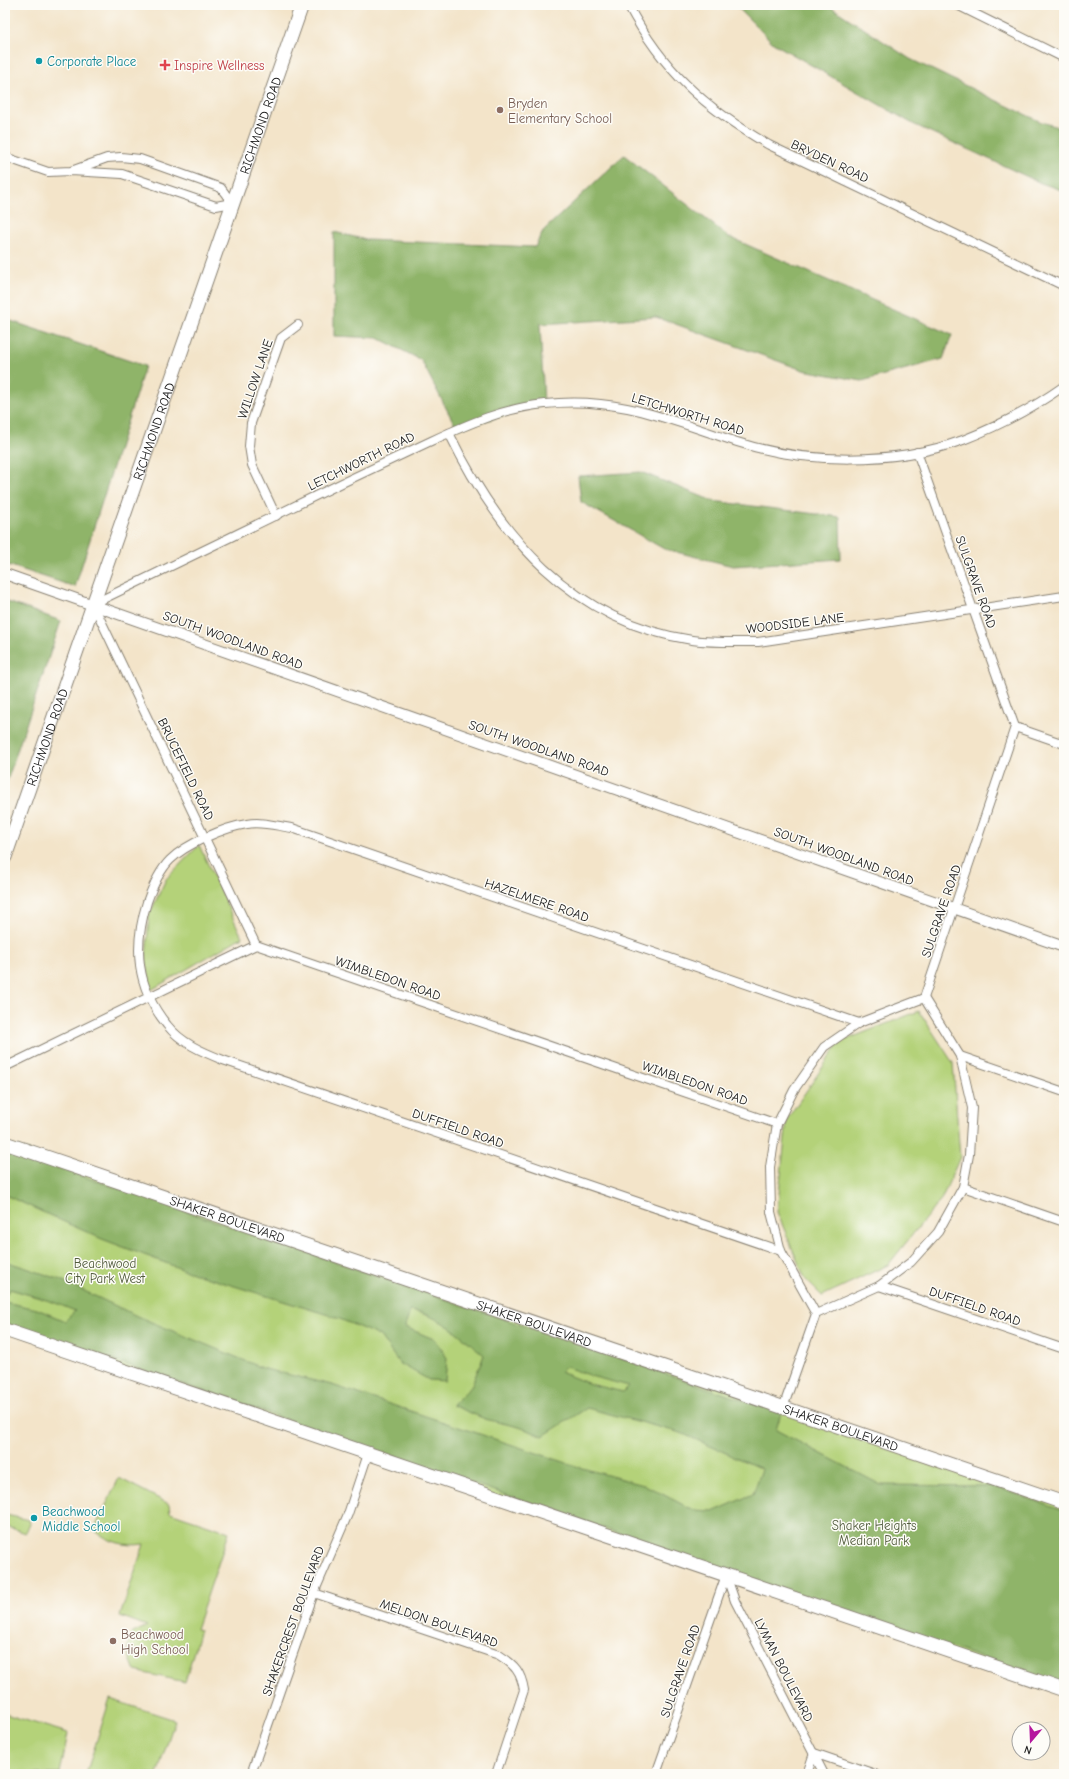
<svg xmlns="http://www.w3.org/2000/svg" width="1069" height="1779" font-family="'Comic Neue',sans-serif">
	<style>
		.green { fill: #b4d279; stroke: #68774a }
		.forest { fill: #8fb469; stroke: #566842; fill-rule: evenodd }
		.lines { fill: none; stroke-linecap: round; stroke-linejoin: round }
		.minor-casing { stroke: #888072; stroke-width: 10 }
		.tertiary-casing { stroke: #888072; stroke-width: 12 }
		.primary-casing { stroke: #888072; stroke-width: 15 }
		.minor { stroke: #fff; stroke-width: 8 }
		.tertiary { stroke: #fff; stroke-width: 10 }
		.primary { stroke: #fff; stroke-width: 13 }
		.culture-dot { fill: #0f9aa8; stroke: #fdfcf7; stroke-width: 1.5 }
		.health-dot { fill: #e0444e; stroke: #fdfcf7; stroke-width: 1.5 }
		.education-dot { fill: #8d6e63; stroke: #fdfcf7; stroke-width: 1.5 }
		.labels { text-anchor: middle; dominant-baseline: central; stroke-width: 3; stroke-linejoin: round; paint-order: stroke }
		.culture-label { font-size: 13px; fill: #0d838f; stroke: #fdfcf7; text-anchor: start }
		.health-label { font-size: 13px; fill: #be3a42; stroke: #fdfcf7; text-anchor: start }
		.education-label { font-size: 13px; fill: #785e54; stroke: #fdfcf7; text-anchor: start }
		.street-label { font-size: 13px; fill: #1c1c1c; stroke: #fdfcf7 }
		.park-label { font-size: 13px; fill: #515c3d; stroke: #fdfcf7 }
	</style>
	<rect width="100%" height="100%" fill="#fdfcf7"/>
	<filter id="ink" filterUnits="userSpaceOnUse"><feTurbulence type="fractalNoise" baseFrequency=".025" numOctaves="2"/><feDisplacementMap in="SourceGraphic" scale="8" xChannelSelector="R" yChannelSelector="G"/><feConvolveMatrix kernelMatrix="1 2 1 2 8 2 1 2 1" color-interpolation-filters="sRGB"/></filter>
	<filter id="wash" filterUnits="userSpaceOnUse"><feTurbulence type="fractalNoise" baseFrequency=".012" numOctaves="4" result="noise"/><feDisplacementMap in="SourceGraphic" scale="16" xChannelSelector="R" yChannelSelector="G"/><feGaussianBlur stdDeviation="0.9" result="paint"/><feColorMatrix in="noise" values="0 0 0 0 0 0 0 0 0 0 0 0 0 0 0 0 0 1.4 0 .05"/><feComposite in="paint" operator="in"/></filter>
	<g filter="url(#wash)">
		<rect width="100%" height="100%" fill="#f3e4c9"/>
		<g class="green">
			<path d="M199 845 242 937 151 990 146 958 149 915 166 879Z"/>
			<path d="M919 1011 953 1063 960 1157 942 1198 888 1265 822 1296 805 1279 777 1212 787 1119 840 1042Z"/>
			<path d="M5 1143 1064 1503V1690L5 1330Z"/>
			<path d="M119 1478 169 1504 170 1512 229 1532 196 1629 200 1630 185 1682 135 1671 127 1651 131 1634 147 1626 120 1616 144 1544C124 1547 109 1542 94 1530Z"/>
			<path d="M6 1515 29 1520 30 1524 26 1533 5 1526Z"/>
			<path d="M110 1699 175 1720 157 1774H86Z"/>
			<path d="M5 1714 68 1733 60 1774H14L5 1772Z"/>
		</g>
		<g class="forest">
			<path d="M735 5H828L910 59 1039 121 1064 129V191L1041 183 913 124 773 43Z"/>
			<path d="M624 155 729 237 952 335 943 359 862 381 803 370 656 317 540 324 544 404 457 429 421 360 378 338 334 336V232L367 240 535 247 543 231Z"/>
			<path d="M5 319 145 366 75 587 5 564Z"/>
			<path d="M641 472 713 501 840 517 841 559 733 566 664 549 581 502 578 476Z"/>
			<path d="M5 601 61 621 5 787Z"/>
			<path d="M5 1150 781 1413 776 1430 881 1485 993 1486 1064 1511V1686L5 1323V1302L37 1309 65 1321 75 1311 53 1302 10 1289 5 1296V1261L59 1279 139 1317 265 1369 332 1385 582 1468 647 1486 693 1510 715 1511 753 1494 762 1469 681 1433 587 1408 543 1436 519 1427 485 1419 452 1405 471 1387 484 1355C461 1336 441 1315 410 1311L405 1327 436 1340 447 1358 445 1381 429 1380 399 1363 380 1336 335 1317 192 1273 102 1239 5 1195ZM566 1367 594 1377 629 1386 623 1392 590 1384 560 1372Z"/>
		</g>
	</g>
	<g filter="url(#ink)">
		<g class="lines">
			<g class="minor-casing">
				<g id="minor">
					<path d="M628 5C663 71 705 108 769 145L1064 286"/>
					<path d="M957 5 1064 58"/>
					<path d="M5 157 48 172 71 171 122 174 216 206 232 203 221 188 140 159 121 157 107 158 71 171"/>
					<path d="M449 433C499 536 572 622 692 640 714 643 736 642 758 642L1064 596"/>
					<path d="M917 452 1015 727 924 998"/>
					<path d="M276 516 252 465 249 446 251 423 281 338 298 325"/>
					<path d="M1015 727 1064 744"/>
					<path d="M256 945 93 604C176 564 259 524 342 483 372 469 401 455 431 441 468 424 504 408 545 404 619 396 669 420 737 442 805 464 895 465 963 440 999 426 1033 408 1064 386"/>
					<path d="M960 1056 1064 1092"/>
					<path d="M5 1067 256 945 777 1124"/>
					<path d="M963 1187 1064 1222"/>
					<path d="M781 1251 223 1060C203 1052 181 1043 167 1025 136 987 133 947 147 902 152 888 159 871 170 860 186 844 225 827 247 824 261 821 277 826 292 828L859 1023"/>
					<path d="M879 1286 1064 1349"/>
					<path d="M816 1314 879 1286 911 1262 938 1232 963 1187 969 1155 972 1108 960 1056 924 998"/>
					<path d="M783 1408 816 1314 781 1251 771 1212 770 1167 777 1124 794 1090 824 1047 859 1023 924 998"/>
					<path d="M726 1575 735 1601 824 1774"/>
					<path d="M314 1593 499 1655C515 1665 521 1672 524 1690L496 1774"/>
					<path d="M251 1774 314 1593 348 1514 368 1454"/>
					<path d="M656 1774 726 1575"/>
					<path d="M807 1774 814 1753 875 1774"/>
				</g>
			</g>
			<g class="tertiary-casing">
				<path id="tertiary" d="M5 574 1064 947"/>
			</g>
			<g class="primary-casing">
				<g id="primary">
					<path id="s1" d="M5 857 302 5"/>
					<path id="s2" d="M5 1143 1064 1503"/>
					<path d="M5 1330 1064 1690"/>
				</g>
			</g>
			<use href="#minor" class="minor"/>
			<use href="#tertiary" class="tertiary"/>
			<use href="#primary" class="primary"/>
		</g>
	</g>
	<g class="culture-dot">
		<circle cx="39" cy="61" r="4"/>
		<circle cx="34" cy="1518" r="4"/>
	</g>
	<path class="health-dot" d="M163 59h4v4h4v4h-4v4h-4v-4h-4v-4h4z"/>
	<g class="education-dot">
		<circle cx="500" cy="110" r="4"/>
		<circle cx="113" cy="1641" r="4"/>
	</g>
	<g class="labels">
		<g class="culture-label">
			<text x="47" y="61">Corporate Place</text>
			<text x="42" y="1511">Beachwood<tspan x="42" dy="15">Middle School</tspan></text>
		</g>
		<g class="health-label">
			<text x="174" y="65">Inspire Wellness</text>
		</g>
		<g class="education-label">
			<text x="508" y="103">Bryden<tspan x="508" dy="15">Elementary School</tspan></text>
			<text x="121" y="1634">Beachwood<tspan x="121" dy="15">High School</tspan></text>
		</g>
		<g class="street-label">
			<text stroke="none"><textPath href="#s1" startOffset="775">RICHMOND ROAD</textPath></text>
			<text transform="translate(830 161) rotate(25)">BRYDEN ROAD</text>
			<text transform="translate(255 379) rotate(-71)">WILLOW LANE</text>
			<text transform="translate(688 414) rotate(17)">LETCHWORTH ROAD</text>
			<text stroke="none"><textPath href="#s1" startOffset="451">RICHMOND ROAD</textPath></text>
			<text transform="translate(361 461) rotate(-26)">LETCHWORTH ROAD</text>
			<text transform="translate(976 582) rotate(70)">SULGRAVE ROAD</text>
			<text transform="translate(795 623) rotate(-7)">WOODSIDE LANE</text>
			<text transform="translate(233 640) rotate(20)">SOUTH WOODLAND ROAD</text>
			<text stroke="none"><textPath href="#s1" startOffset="127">RICHMOND ROAD</textPath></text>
			<text transform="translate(539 748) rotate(19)">SOUTH WOODLAND ROAD</text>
			<text transform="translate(186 769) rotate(64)">BRUCEFIELD ROAD</text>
			<text transform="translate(844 856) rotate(20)">SOUTH WOODLAND ROAD</text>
			<text transform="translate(537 900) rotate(19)">HAZELMERE ROAD</text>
			<text transform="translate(941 911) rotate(-71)">SULGRAVE ROAD</text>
			<text transform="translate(388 978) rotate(19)">WIMBLEDON ROAD</text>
			<text transform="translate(695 1083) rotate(19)">WIMBLEDON ROAD</text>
			<text transform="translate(458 1128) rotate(19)">DUFFIELD ROAD</text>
			<text stroke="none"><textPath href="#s2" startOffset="235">SHAKER BOULEVARD</textPath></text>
			<text transform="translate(975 1306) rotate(19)">DUFFIELD ROAD</text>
			<text stroke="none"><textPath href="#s2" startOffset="559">SHAKER BOULEVARD</textPath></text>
			<text stroke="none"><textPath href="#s2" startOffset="883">SHAKER BOULEVARD</textPath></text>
			<text transform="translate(293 1621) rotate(-70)">SHAKERCREST BOULEVARD</text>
			<text transform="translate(439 1623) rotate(19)">MELDON BOULEVARD</text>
			<text transform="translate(784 1670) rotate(63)">LYMAN BOULEVARD</text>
			<text transform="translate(680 1671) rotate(-71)">SULGRAVE ROAD</text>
		</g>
		<g class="park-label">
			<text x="105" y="1263">Beachwood<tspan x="105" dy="15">City Park West</tspan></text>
			<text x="874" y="1525">Shaker Heights<tspan x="874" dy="15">Median Park</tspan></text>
		</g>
	</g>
	<rect width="1069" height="1779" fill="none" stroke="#fdfcf7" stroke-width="20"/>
	<g transform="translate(1031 1741) rotate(199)"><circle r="19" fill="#fdfcf7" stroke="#a3a29f"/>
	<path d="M0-3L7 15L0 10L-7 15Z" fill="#b5179e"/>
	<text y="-6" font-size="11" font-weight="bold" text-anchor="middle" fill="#1c1c1c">N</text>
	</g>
</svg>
